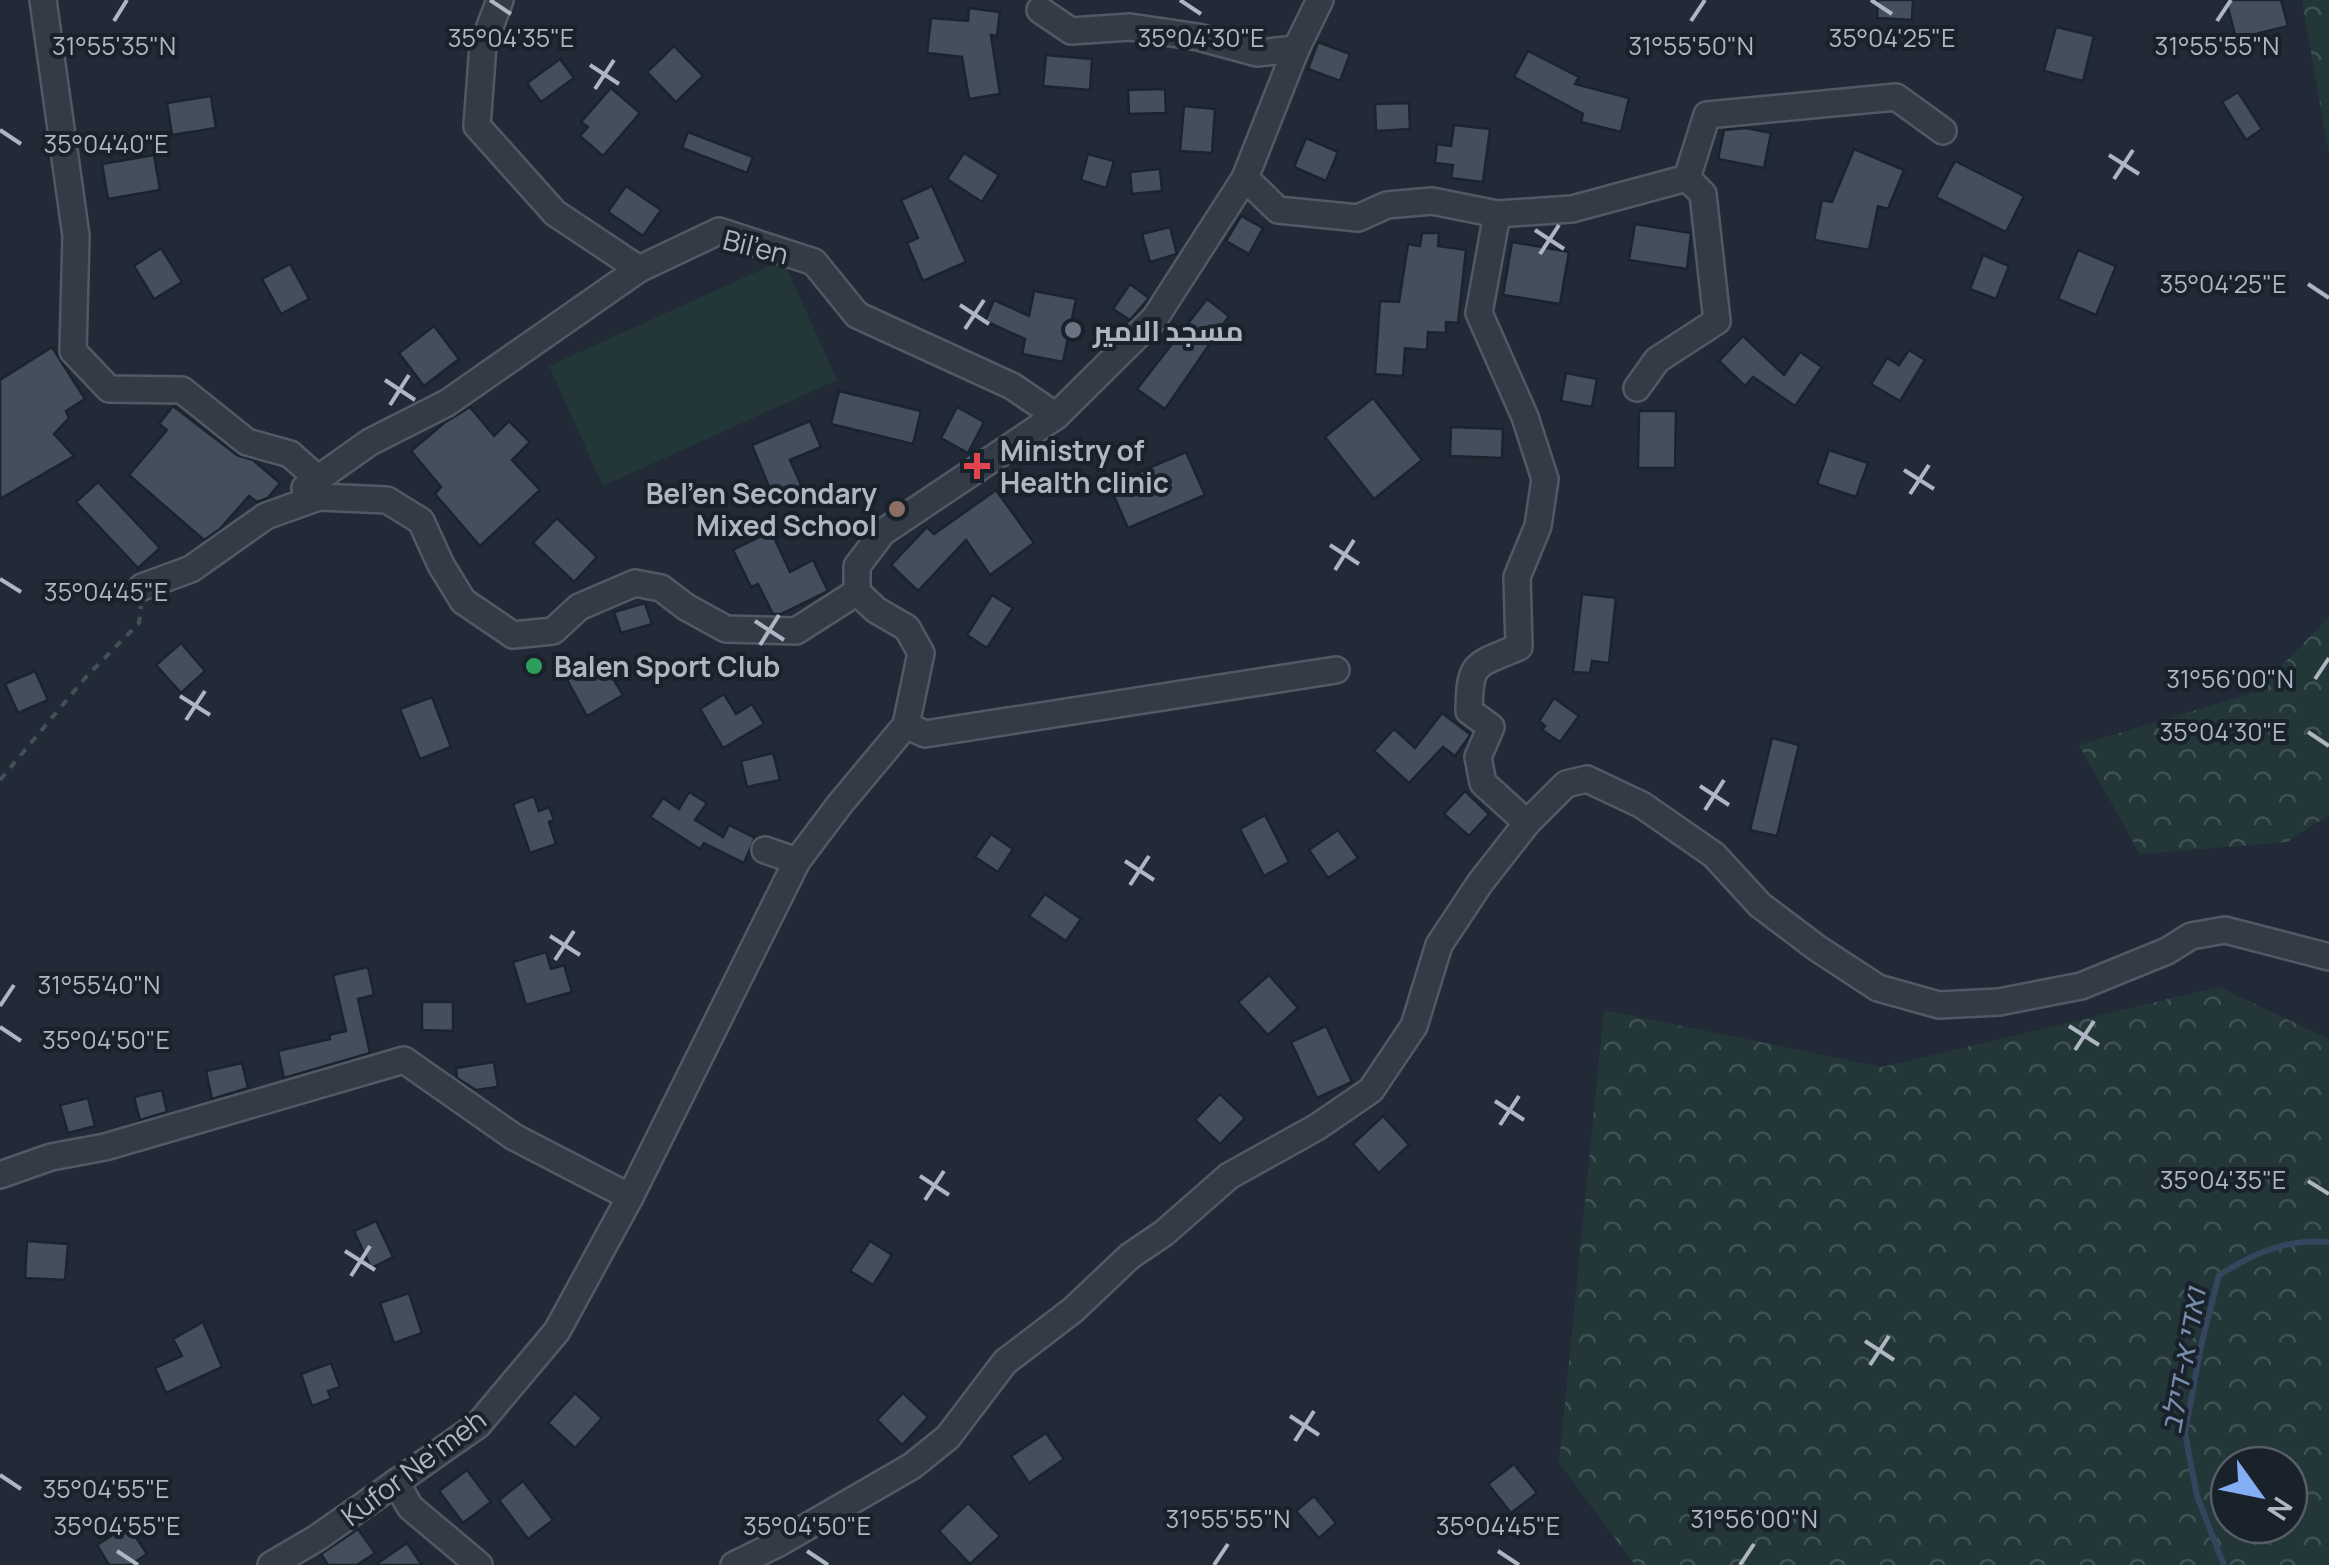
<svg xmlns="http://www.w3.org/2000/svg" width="2329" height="1565" font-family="Manrope,Cairo,Heebo,sans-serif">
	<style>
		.forest { fill: url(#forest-crowns); fill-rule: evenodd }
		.green { fill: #233738 }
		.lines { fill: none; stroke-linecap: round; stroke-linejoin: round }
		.stream { stroke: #35455d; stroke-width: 6 }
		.building { fill: #444f5e; stroke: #1b232d; stroke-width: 2.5 }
		.minor-casing { stroke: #515964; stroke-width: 30 }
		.path { stroke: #405255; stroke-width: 4; stroke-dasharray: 8 8; stroke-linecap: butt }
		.minor { stroke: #343b47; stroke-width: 25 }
		.ticks { fill: none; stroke: #aeb6c3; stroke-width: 4 }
		.worship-dot { fill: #6b7280; stroke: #19212b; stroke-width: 4 }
		.health-dot { fill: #e0444e; stroke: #19212b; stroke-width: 4 }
		.education-dot { fill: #8d6e63; stroke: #19212b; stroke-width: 4 }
		.leisure-dot { fill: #2e9e5b; stroke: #19212b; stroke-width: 4 }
		.labels { text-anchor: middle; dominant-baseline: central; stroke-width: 8; stroke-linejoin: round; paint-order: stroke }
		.street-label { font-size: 28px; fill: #aeb6c3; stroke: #19212b }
		.poi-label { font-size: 28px; font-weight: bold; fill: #aeb6c3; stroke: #19212b; text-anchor: start }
		.water-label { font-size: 30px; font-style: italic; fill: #778dab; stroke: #19212b }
		.ticks-label { font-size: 25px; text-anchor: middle; fill: #aeb6c3; stroke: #19212b; stroke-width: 8; stroke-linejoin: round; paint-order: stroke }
	</style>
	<defs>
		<pattern id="forest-crowns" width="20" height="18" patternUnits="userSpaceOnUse" patternTransform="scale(2.5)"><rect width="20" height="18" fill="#233738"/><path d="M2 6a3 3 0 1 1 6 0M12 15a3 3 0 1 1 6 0" fill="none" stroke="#405253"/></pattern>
	</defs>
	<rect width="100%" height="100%" fill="#212a36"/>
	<g class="forest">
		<path d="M2302 0H2329V156Z"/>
		<path d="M2329 617V815L2287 842 2140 854 2079 745 2256 692Z"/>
		<path d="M2219 987 2329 1039V1565H1635L1559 1463 1604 1010 1882 1067ZM2229 1465H2289V1525H2229Z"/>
	</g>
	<path class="green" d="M783 260 837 380 603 486 549 366Z"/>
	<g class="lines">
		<path class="stream" d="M2224 1565 2197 1496 2185 1433 2201 1346 2219 1275C2255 1253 2287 1238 2329 1242"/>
	</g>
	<g class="building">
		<path d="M1878 0H1913L1912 20 1877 18Z"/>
		<path d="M2226 0H2281L2288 26 2236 39Z"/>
		<path d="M969 8 1000 12 997 36 991 35 1000 94 969 99 962 57 927 53 931 18 968 21Z"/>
		<path d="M2056 27 2094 36 2083 81 2044 71Z"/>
		<path d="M1318 42 1350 54 1340 81 1308 69Z"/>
		<path d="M674 46 703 76 676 102 647 72Z"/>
		<path d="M1528 51 1579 77 1575 84 1629 98 1621 132 1581 122 1583 114 1514 77Z"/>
		<path d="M1046 55 1092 59 1090 90 1043 86Z"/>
		<path d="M560 59 574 78 541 102 527 83Z"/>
		<path d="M611 88 640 113 603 156 580 136 588 127 581 122Z"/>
		<path d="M1165 89 1166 113 1129 114 1128 90Z"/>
		<path d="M2238 92 2262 129 2246 140 2222 102Z"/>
		<path d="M211 96 216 128 172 135 167 103Z"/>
		<path d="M1409 103 1410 129 1376 131 1375 104Z"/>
		<path d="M1184 106 1215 109 1212 153 1180 151Z"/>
		<path d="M1454 125 1490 129 1483 182 1451 178 1453 165 1435 163 1437 144 1451 146Z"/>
		<path d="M1746 128 1771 133 1764 168 1718 159 1724 130Z"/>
		<path d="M688 132 753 157 747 173 682 148Z"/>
		<path d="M1306 138 1338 152 1326 181 1294 167Z"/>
		<path d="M1854 149 1904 170 1888 209 1878 206 1869 250 1814 240 1822 200 1832 202Z"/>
		<path d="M964 153 999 175 982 202 947 179Z"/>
		<path d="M1088 154 1114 161 1106 188 1081 180Z"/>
		<path d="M154 155 160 190 108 199 102 164Z"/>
		<path d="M1955 161 2024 196 2006 232 1936 197Z"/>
		<path d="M1160 169 1162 191 1132 194 1130 172Z"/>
		<path d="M626 186 661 210 643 236 608 212Z"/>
		<path d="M932 186 966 262 923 281 907 243 918 238 901 200Z"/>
		<path d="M1241 216 1263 228 1249 254 1226 241Z"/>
		<path d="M1635 224 1691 233 1687 269 1629 260Z"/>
		<path d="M1170 227 1177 254 1150 262 1142 234Z"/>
		<path d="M1422 233H1439L1438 246 1466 250 1458 323 1446 322V333L1428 332 1427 350 1405 348 1403 376 1375 374 1380 301 1399 302 1408 244 1420 246Z"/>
		<path d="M1512 242 1569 252 1560 304 1503 295Z"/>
		<path d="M161 248 182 282 154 299 134 266Z"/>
		<path d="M2078 250 2116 266 2096 315 2058 299Z"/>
		<path d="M1983 255 2009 266 1996 299 1970 289Z"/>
		<path d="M290 264 309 299 281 314 262 279Z"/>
		<path d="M1130 284 1149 298 1130 320 1113 309Z"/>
		<path d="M1034 291 1076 299 1063 362 1022 354 1025 339 985 321 994 300 1029 316Z"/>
		<path d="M1207 299 1229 316 1165 409 1137 389Z"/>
		<path d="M434 326 459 359 424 386 399 353Z"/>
		<path d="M1743 336 1784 375 1800 352 1822 367 1795 406 1753 377 1745 386 1719 361Z"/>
		<path d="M52 347 85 399 66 411 69 418 54 434 74 456 0 499V380Z"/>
		<path d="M1909 350 1925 360 1900 401 1871 384 1887 358 1899 365Z"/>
		<path d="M1566 373 1597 379 1592 407 1561 401Z"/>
		<path d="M839 391 921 411 913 444 831 424Z"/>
		<path d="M1373 398 1422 460 1374 499 1325 437Z"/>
		<path d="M173 406 237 455 253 460 280 483 268 498 257 502 249 496 220 529 204 540 129 475 167 430 159 424Z"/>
		<path d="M470 407 494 436 509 421 530 442 512 460 540 490 480 546 435 494 441 487 411 451 444 423Z"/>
		<path d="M957 407 984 422 968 453 941 438Z"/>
		<path d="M1639 411H1676L1675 468H1638Z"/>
		<path d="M810 421 821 447 790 460 802 487 774 499 752 445Z"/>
		<path d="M1451 427 1503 429 1502 458 1450 456Z"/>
		<path d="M1829 450 1868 463 1856 497 1817 484Z"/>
		<path d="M1186 452 1205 495 1128 528 1109 485Z"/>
		<path d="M98 482 160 548 138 568 76 502Z"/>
		<path d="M996 490 1034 543 990 575 966 540 918 591 891 565 927 527 934 534Z"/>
		<path d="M557 518 597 557 574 582 533 543Z"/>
		<path d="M771 531 790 572 813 560 828 591 781 614H773L758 584 751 587 733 550Z"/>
		<path d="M1582 594 1616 598 1609 663 1592 661 1590 673 1573 672Z"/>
		<path d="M992 595 1013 608 987 648 967 635Z"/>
		<path d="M645 603 652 624 621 633 614 612Z"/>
		<path d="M181 643 205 671 181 693 156 665Z"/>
		<path d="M602 660 623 695 587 716 567 680Z"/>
		<path d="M35 671 48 700 18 713 5 684Z"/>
		<path d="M724 694 736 714 752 704 764 724 723 748 700 709Z"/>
		<path d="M432 697 451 747 420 759 400 709Z"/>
		<path d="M1554 698 1579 716 1560 742 1542 730 1545 726 1539 721Z"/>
		<path d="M1442 713 1470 734 1469 737 1455 756 1443 747 1409 783 1374 751 1394 729 1415 748Z"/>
		<path d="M1772 738 1799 745 1777 836 1750 830Z"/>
		<path d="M773 753 780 780 747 787 741 761Z"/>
		<path d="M1465 791 1489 814 1469 836 1444 814Z"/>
		<path d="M689 792 707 803 695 820 723 837 729 825 755 838 744 863 704 843 700 849 650 817 663 798 679 809Z"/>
		<path d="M534 796 539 811 549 807 554 820 549 822 556 844 530 853 513 804Z"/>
		<path d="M1265 815 1289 862 1264 876 1240 829Z"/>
		<path d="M1338 830 1358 858 1328 878 1309 850Z"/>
		<path d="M991 834 1013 849 998 872 975 857Z"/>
		<path d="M1045 894 1081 919 1066 941 1029 916Z"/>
		<path d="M546 952 551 969 564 965 572 992 526 1005 513 962Z"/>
		<path d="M368 967 374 995 358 999 370 1053 284 1078 278 1051 330 1039 329 1035 346 1031 333 975Z"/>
		<path d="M1269 975 1298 1008 1268 1035 1238 1002Z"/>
		<path d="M422 1002H453V1031L422 1030Z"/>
		<path d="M1326 1026 1352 1082 1317 1098 1291 1042Z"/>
		<path d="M494 1062 498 1087 476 1090 457 1078 456 1068Z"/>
		<path d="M242 1063 248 1088 212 1099 206 1071Z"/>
		<path d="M162 1090 167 1112 140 1120 134 1097Z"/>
		<path d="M1220 1094 1245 1118 1220 1144 1195 1120Z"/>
		<path d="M88 1098 95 1126 68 1133 60 1105Z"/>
		<path d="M1383 1116 1409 1145 1379 1173 1353 1144Z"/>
		<path d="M376 1221 393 1257 371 1268 354 1231Z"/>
		<path d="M27 1241 68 1244 65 1280 25 1278Z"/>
		<path d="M870 1241 892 1255 873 1285 850 1271Z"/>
		<path d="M409 1293 422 1333 394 1343 380 1303Z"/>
		<path d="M203 1322 222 1367 166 1393 155 1368 182 1356 173 1339Z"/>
		<path d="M331 1363 340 1387 328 1391 331 1399 312 1406 301 1374Z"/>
		<path d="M575 1393 602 1418 575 1448 548 1423Z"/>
		<path d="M903 1393 928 1417 902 1445 877 1420Z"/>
		<path d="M1046 1433 1064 1459 1029 1483 1011 1456Z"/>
		<path d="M1514 1464 1537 1493 1511 1513 1488 1484Z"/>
		<path d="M467 1470 491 1502 463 1523 439 1491Z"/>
		<path d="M523 1481 553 1520 528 1539 499 1500Z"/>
		<path d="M1314 1496 1336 1523 1319 1538 1296 1511Z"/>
		<path d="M968 1503 1000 1536 970 1564 939 1531Z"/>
		<path d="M128 1525 147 1554 130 1565H109L97 1545Z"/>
		<path d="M358 1529 375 1553 357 1565H328L321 1554Z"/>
		<path d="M407 1543 422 1565H375Z"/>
	</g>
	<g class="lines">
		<g class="minor-casing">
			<g id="minor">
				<path d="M43 0 76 236 73 351 109 389 182 390 247 442 290 454 318 479"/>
				<path d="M500 0 483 45 477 126 555 213 639 269 719 231 814 262 857 315 1012 386 1056 416"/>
				<path d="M1040 10 1071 31 1130 27 1198 37 1257 53 1296 49"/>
				<path d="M1245 178 1278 210 1358 218 1387 205 1432 201 1497 214 1572 209 1687 178 1707 115 1896 97 1943 131"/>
				<path d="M1497 214 1479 313 1525 417 1545 479 1538 526 1517 577 1519 647C1474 666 1470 661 1469 711L1491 727 1478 757 1483 783 1527 823"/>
				<path d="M1637 388 1657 360 1717 321 1703 194 1687 178"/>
				<path d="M305 488 370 442 447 403 639 269"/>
				<path d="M142 587 191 569 266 516 319 497 387 500 421 521 441 565 463 601 513 635 553 631 579 607 635 583 661 588 686 607 726 629 796 631 857 592"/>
				<path d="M906 725 925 734 1336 670"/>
				<path d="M765 850 797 861"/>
				<path d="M0 1175 51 1157 105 1147 404 1060 514 1137 630 1197"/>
				<path d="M396 1482 410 1507 479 1565"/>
				<path d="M271 1565 317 1538 478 1425 557 1331 630 1197 797 861 840 804 906 725 921 653 907 628 876 610 857 592V566L883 532 1056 416 1155 318 1245 178 1296 49 1320 0"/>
				<path d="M734 1565 779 1543 912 1466 948 1437 1005 1362 1073 1310 1130 1256 1164 1233 1229 1176 1317 1127 1371 1090 1414 1026 1439 945 1480 883 1527 823 1566 784 1587 779 1642 805 1714 855 1760 905 1817 948 1878 988 1939 1005 1999 1002 2081 986 2167 951 2191 936 2225 930 2329 957"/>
			</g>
		</g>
		<path class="path" d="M0 780 86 677 139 623 141 606"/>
		<use href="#minor" class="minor"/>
	</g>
	<path class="ticks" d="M490 0 511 14M1180 0 1201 14M1871 0 1892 14M114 21 127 0M1691 21 1705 0M2217 21 2231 0M590 65 619 84M595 89 614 60M0 130 21 144M2109 155 2139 174M2114 179 2133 150M1535 230 1564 249M1540 254 1559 225M2308 284 2329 298M960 305 989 324M965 329 984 300M385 380 415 400M390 405 409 375M1904 470 1934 489M1910 494 1929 465M1330 545 1359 564M1335 570 1354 540M0 579 21 592M755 621 784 640M760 645 779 615M2315 679 2329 658M180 696 210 715M186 720 205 691M2308 732 2329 746M1700 786 1729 805M1705 810 1724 780M1125 861 1154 880M1130 885 1149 856M550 936 580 955M555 960 574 931M0 1006 14 985M2069 1026 2099 1045M0 1027 21 1041M2075 1050 2094 1021M1495 1101 1524 1120M1500 1125 1519 1096M920 1176 949 1195M2308 1181 2329 1194M925 1200 944 1171M345 1251 375 1270M351 1276 370 1246M1865 1341 1894 1360M1870 1365 1889 1336M1290 1416 1319 1435M1295 1441 1314 1411M0 1475 21 1489M117 1551 138 1565M807 1551 828 1565M1498 1551 1519 1565M1214 1565 1228 1544M1740 1565 1754 1544"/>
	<circle class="worship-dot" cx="1073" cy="330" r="10"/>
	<path class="health-dot" d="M972 451h10v10h10v10h-10v10h-10v-10h-10v-10h10z"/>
	<circle class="education-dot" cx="897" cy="509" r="10"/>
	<circle class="leisure-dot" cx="534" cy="666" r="10"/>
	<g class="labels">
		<g class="street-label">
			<text transform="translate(756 246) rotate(14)">Bil'en</text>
			<text transform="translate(413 1467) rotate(-37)">Kufor Ne'meh</text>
		</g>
		<g class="poi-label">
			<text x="1093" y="330">مسجد الامير</text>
			<text x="1000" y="450">Ministry of<tspan x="1000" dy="32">Health clinic</tspan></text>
			<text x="877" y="493" text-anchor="end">Bel'en Secondary<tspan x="877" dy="32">Mixed School</tspan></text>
			<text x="554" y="666">Balen Sport Club</text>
		</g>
		<g class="water-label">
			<text transform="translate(2182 1360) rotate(-80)">ואדי א-דילב</text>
		</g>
	</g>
	<g class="ticks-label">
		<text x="511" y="47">35°04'35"E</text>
		<text x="1201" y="47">35°04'30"E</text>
		<text x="1892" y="47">35°04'25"E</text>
		<text x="114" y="55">31°55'35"N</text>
		<text x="1691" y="55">31°55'50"N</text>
		<text x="2217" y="55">31°55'55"N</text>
		<text x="106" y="153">35°04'40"E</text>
		<text x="2223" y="293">35°04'25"E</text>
		<text x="106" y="601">35°04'45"E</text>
		<text x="2230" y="688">31°56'00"N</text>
		<text x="2223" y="741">35°04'30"E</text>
		<text x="99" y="994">31°55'40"N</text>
		<text x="106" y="1049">35°04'50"E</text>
		<text x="2223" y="1189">35°04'35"E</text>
		<text x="106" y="1498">35°04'55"E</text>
		<text x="1228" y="1528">31°55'55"N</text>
		<text x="1754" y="1528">31°56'00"N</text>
		<text x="117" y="1535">35°04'55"E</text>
		<text x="807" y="1535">35°04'50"E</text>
		<text x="1498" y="1535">35°04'45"E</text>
	</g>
	<g transform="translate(2259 1495) rotate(123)"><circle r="48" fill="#19212b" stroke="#555d68" stroke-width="2.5"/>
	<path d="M0-8L18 38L0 25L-18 38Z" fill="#83aef3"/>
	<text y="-15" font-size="28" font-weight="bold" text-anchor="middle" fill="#aeb6c3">N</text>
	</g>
</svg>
